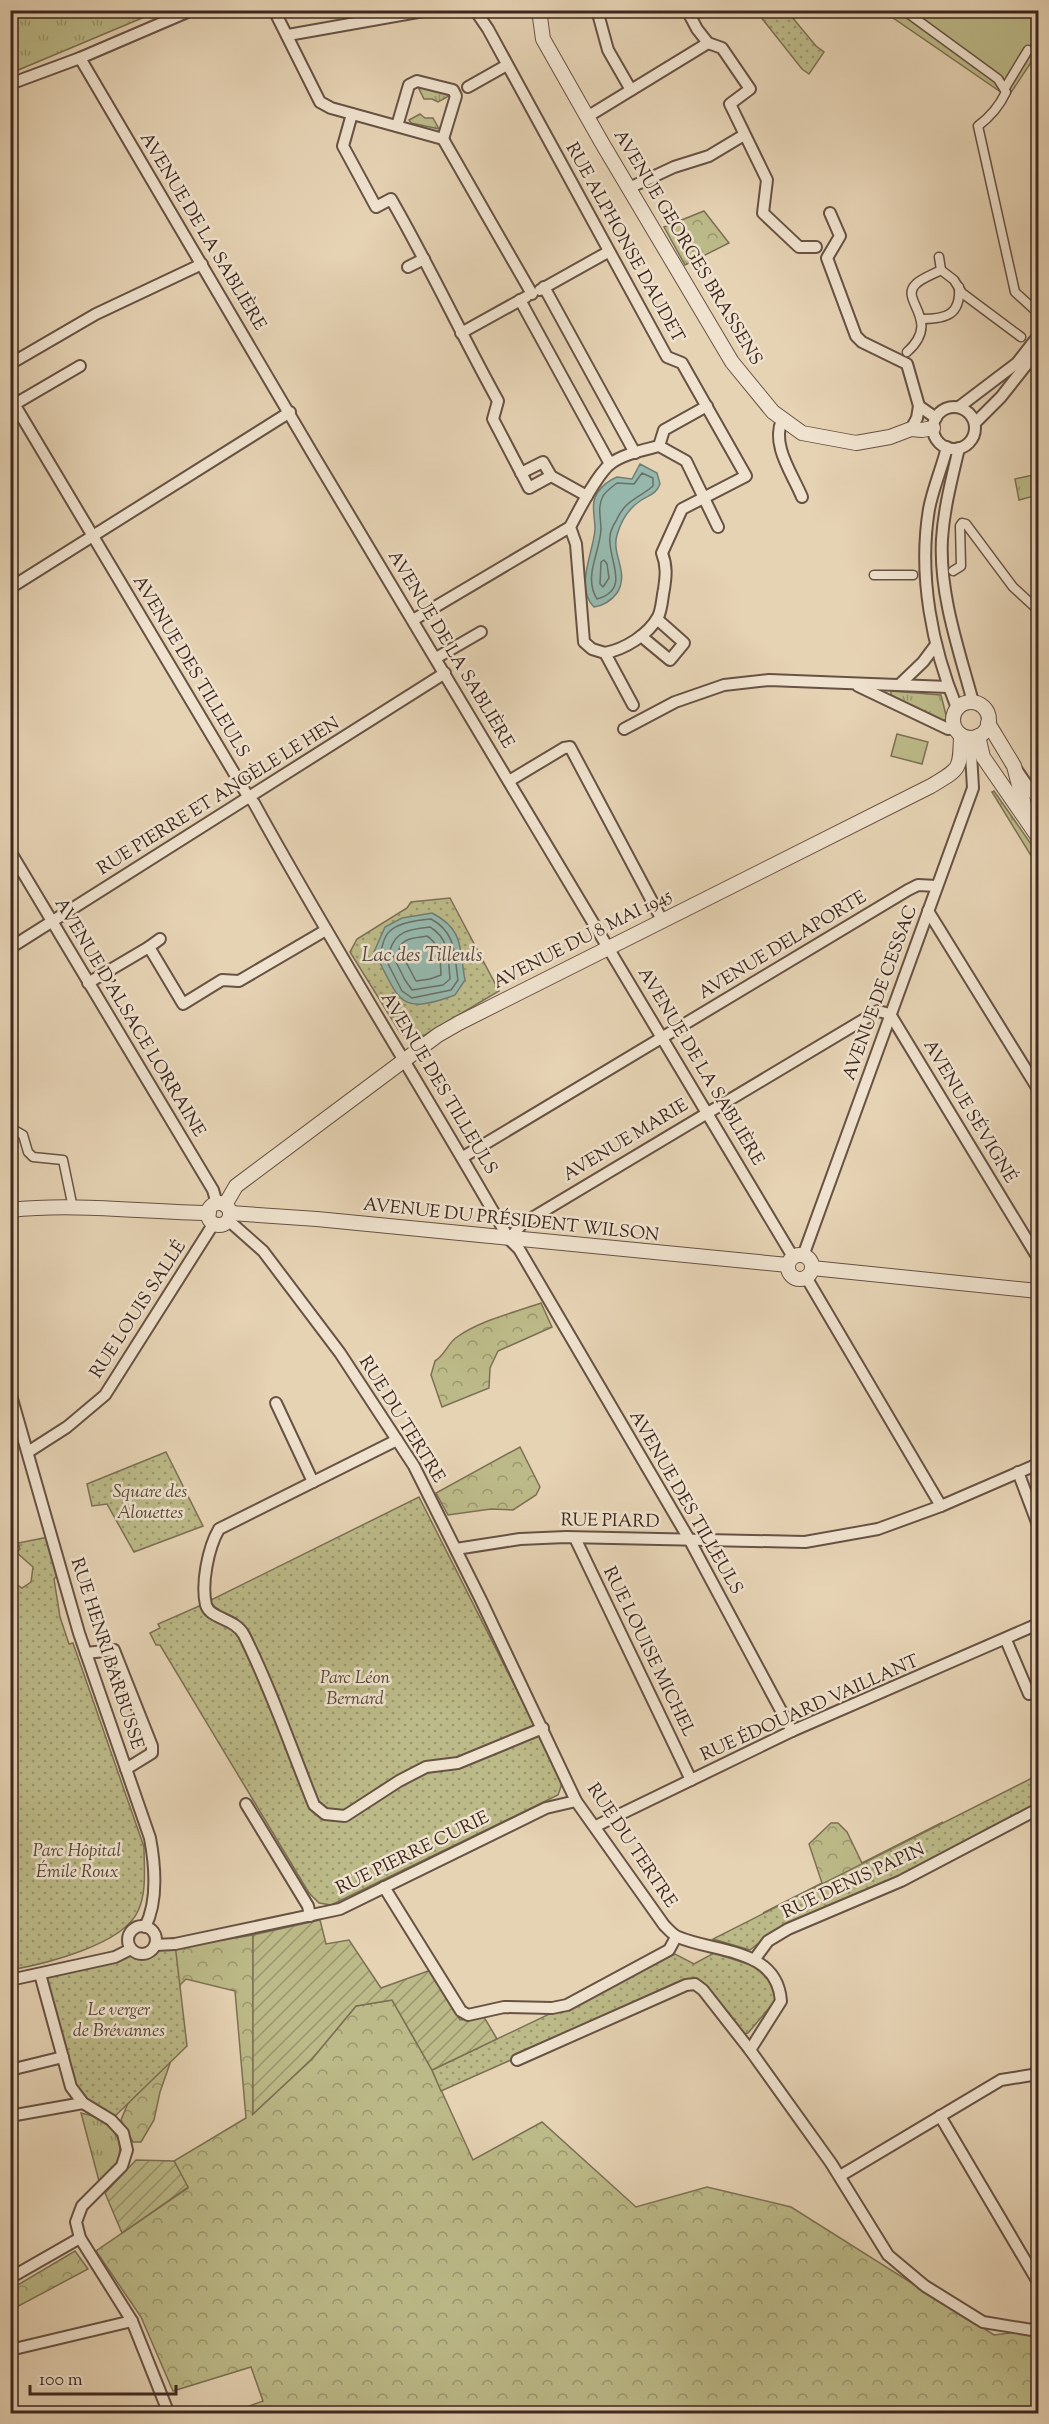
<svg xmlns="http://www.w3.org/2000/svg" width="1049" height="2424" font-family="'Sorts Mill Goudy',serif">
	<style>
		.grass { fill: url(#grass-tufts); stroke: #7c7054; stroke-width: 1.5 }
		.forest { fill: url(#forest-crowns); stroke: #7c7054; stroke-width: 1.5 }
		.park { fill: url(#park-dots); stroke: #7c7054; stroke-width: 1.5 }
		.garden { fill: url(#garden-furrows); stroke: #7c7054; stroke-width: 1.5 }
		.pitch { fill: #bcba88; stroke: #7c7054; stroke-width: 1.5 }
		.water { fill: #96b8ac; stroke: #727e74; stroke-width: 1.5 }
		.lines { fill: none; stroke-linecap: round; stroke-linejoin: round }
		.shore { stroke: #6a7066; stroke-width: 1.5 }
		.pedestrian-tunnel { stroke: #c4b196; stroke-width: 8; stroke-dasharray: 8 4; stroke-linecap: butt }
		.pedestrian-casing { stroke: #675244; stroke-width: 11 }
		.minor-casing { stroke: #675244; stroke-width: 14 }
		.tertiary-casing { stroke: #675244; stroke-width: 16 }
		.pedestrian { stroke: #efe2ce; stroke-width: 8 }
		.minor { stroke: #efe2ce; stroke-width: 10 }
		.tertiary { stroke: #efe2ce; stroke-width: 14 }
		.labels { text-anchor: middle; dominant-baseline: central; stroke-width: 5; stroke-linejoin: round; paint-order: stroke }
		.street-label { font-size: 18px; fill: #3d271f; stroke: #efe2ce }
		.park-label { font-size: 18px; font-style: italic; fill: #564434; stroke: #efe2ce }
		.water-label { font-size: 20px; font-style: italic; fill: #534b42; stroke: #efe2ce }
	</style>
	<defs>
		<pattern id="grass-tufts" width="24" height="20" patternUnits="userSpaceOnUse" patternTransform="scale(1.5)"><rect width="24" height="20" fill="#bcba88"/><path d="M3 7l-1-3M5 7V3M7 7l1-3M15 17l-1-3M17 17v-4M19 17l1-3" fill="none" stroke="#9a976f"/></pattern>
		<pattern id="forest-crowns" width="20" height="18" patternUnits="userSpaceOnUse" patternTransform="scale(1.5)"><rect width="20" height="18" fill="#bcba88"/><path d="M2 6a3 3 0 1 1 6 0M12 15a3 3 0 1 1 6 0" fill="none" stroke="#9a976f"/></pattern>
		<pattern id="park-dots" width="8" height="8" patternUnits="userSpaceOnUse" patternTransform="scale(1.5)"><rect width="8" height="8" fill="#bcba88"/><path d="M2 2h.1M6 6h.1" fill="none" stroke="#9a976f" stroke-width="1.8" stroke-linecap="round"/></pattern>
		<pattern id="garden-furrows" width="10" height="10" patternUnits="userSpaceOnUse" patternTransform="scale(1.5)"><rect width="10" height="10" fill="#bcba88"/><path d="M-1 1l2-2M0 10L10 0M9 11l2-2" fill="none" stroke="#9a976f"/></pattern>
	</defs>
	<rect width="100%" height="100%" fill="#e6d3b4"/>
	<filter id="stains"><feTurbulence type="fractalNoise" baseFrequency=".00333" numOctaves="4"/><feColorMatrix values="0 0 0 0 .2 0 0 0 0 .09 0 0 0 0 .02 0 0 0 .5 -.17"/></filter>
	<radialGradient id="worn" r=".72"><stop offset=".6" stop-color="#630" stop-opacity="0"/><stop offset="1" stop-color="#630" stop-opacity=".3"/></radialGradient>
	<g class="grass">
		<path d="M11 10H159V11L11 73Z"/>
		<path d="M424 86 447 93 449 96 438 102 432 99H424L419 89Z"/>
		<path d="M420 114 425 118H433L439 129 411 123 409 120Z"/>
		<path d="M1038 474V495L1019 500 1015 479Z"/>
		<path d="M891 691 941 695 947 719 941 721 891 695Z"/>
		<path d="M994 791 1038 854V867L992 792Z"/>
		<path d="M81 2113C105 2117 129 2137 116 2164 113 2170 104 2176 99 2181Z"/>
	</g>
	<g class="forest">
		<path d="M704 211 729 243 685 265 664 227Z"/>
		<path d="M541 1303 552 1327 498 1351 490 1368 489 1388 442 1407 431 1375 435 1361C445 1355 448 1343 457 1337 481 1320 513 1313 541 1303Z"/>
		<path d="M520 1447 540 1487 536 1495 513 1510 491 1509 448 1515 436 1493Z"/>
		<path d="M943 1822 899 1875 763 1913 822 1883 809 1844 831 1823H838L847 1832 862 1863Z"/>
		<path d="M253 1935V2114L312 2059 356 2006 392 2000 432 2070 473 2160 542 2122 636 2207 707 2187 791 2207 994 2335 1035 2330 1038 2332V2413H230L263 2401 251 2367 173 2391 141 2317 96 2251 188 2188 174 2161 246 2118 235 1991 186 1979 180 1985 181 2032 160 2092 154 2120 141 2142H133L121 2120 128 2103 139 2092 175 1948Z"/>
		<path d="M75 2251 88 2269 11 2310V2289Z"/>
	</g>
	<g class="park">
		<path d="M756 11H787L816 46 824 52 809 74 802 69Z"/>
		<path d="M450 898 499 991 418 1039 401 1034 350 952 357 939 407 908 411 902Z"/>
		<path d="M166 1452 203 1526 134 1552 107 1504 92 1506 87 1484Z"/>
		<path d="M419 1497 563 1781 558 1795 331 1905 319 1903 309 1893 160 1645H156L150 1633 160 1628 158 1624 197 1607Z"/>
		<path d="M49 1537 57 1576 54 1579 60 1617 69 1644 73 1643 144 1847C144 1868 147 1892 138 1911 123 1945 44 1964 11 1970L10 1571 16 1584 22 1588 31 1582 33 1567 16 1552 20 1549 18 1543Z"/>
		<path d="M1038 1775V1805C992 1829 946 1854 898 1876 853 1897 787 1918 750 1950L713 1939Z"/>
		<path d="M175 1944 187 2046 111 2120 71 2087 40 1974 131 1949Z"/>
		<path d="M714 1953 763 1969 773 1981 776 2000 748 2033 741 2034 703 1983 696 1978 441 2091 432 2070 675 1954 694 1964Z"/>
	</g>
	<g class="garden">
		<path d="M320 1920 326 1944 349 1940 381 1988 431 1970 460 2020 484 2017 497 2039 432 2070 392 2000 356 2006 312 2059 253 2114V1935Z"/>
		<path d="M136 2160 174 2161 188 2187 122 2233 105 2193Z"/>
	</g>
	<g class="pitch">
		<path d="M883 11H1038V52L1008 97Z"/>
		<path d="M897 734 928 742 922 764 891 756Z"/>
	</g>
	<g class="water">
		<path d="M640 464 657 473 660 484C656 495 648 495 640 501 628 509 621 521 617 535 611 555 630 572 617 593 612 600 603 606 594 607 574 588 594 551 595 529 595 516 590 503 598 492 602 486 610 480 617 477L632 479Z"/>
		<path d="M432 913C465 930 459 949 465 980L455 995C396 1017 400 998 374 952L385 927 402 918Z"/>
	</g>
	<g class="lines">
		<g class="shore">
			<path d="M642 473 653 478V486C638 499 625 500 616 521 612 527 609 536 610 543 611 565 629 590 597 599 583 576 600 553 601 529 601 518 597 507 603 496 606 491 612 487 617 483L634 484Z"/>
			<path d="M604 560 607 564 609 578 603 587 600 584 601 562Z"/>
			<path d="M431 919C457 933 454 955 458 980L451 990 412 998 402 991 381 950C383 945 384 936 389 932 398 922 418 920 431 919Z"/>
			<path d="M430 927C450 939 448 958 450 979L443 985 412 990 405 980 390 950C396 930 412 929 430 927Z"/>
			<path d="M427 936C441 945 440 960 441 975L430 979 416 981 399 949C403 937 417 938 427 936Z"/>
		</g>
		<path class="pedestrian-tunnel" d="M913 575 953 571"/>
		<g class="pedestrian-casing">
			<g id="pedestrian">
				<path d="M905 11 998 79 1006 92C1000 105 990 117 978 126L1015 292 1038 313"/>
				<path d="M1005 88 1028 50"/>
				<path d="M941 270 954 280 962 293 1021 337"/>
				<path d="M922 319C946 319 961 315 959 287"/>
				<path d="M907 352C943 320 898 300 916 284 922 278 934 274 941 270L939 257"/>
				<path d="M953 571 961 566 960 526 962 523 966 524 1013 587 1038 610"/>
				<path d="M874 575H913"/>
				<path d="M10 1132 16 1131 23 1135 28 1152 33 1157 63 1160 73 1208"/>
			</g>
		</g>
		<g class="minor-casing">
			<g id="minor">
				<path d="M274 10 320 102 331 108 443 139 532 294"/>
				<path d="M475 10 488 29 667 357 682 363 746 476 682 509 662 553C667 566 666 576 664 589 662 598 662 609 658 617 648 635 625 649 605 653"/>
				<path d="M597 10 608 50 631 90"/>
				<path d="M687 10 697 29 708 43 722 48 750 89 730 104 767 180 763 213 799 247H816"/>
				<path d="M288 35 429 10"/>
				<path d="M80 58 314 456 793 1257"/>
				<path d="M10 84 80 58 192 10"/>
				<path d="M468 87 507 65"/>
				<path d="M352 114 343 146 376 207 391 199C429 265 461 334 498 401L493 419 529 488 551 476 587 496"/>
				<path d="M587 117 708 43"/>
				<path d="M397 126 409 85 417 81 453 90 456 96 443 139"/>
				<path d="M629 188 674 167 709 156 744 135"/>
				<path d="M830 213 840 236 827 258 856 336 862 342 907 364 919 406 936 418"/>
				<path d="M408 267 424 259"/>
				<path d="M544 287 635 453"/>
				<path d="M540 290 608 252"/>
				<path d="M520 300 610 464"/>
				<path d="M461 333 526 297"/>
				<path d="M10 364 96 314 202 264"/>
				<path d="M10 397 246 793 254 803C335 951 426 1093 509 1239L519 1249 689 1539 792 1731"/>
				<path d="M15 404 80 366"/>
				<path d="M959 407 1017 363 1038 336"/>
				<circle cx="954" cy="428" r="21"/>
				<path d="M782 420C771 445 792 473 802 497"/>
				<path d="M975 423 1001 397 1038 350"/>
				<path d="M911 429 917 418 919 406"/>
				<path d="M659 446 664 430 707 406"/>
				<path d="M947 447C942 468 933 488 929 509 918 576 932 647 957 708"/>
				<path d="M959 448C952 478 944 508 942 539 939 594 959 650 973 702"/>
				<path d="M521 473 543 462 551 476"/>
				<path d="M10 588 290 412"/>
				<path d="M413 620 570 527"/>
				<path d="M641 636 670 660 684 643 657 619"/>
				<path d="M436 658 481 632"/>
				<path d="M899 685 923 662 935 646"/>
				<path d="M858 686 948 729 955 728"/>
				<path d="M633 705 605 653 592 649 584 642 576 544 570 527C579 510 596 476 610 464 623 454 644 450 659 446L686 461 718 527"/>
				<path d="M624 729 675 702 724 685 769 680 948 687"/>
				<path d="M1016 769 1038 801"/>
				<path d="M509 781 564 748 570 747 662 920"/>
				<path d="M10 851 213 1190 217 1204"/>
				<path d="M928 911 1038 1089"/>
				<path d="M149 947 160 939"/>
				<path d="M10 948 445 673"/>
				<path d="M88 983 149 947 183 1004 222 980 239 981 326 930"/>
				<path d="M463 1157 908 890 918 885 937 886"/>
				<path d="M228 1220 263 1251 340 1353 414 1466 481 1600 576 1801 664 1925C668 1929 673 1935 678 1937 716 1953 777 1948 781 2001L750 2050 831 2163 888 2255 925 2286 983 2322 1038 2331"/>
				<path d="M509 1239 522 1224 878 1011 890 1014 1038 1258"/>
				<path d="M803 1256 973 788 970 737"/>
				<path d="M806 1277 941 1506"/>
				<path d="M10 1392 79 1633 150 1838C155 1865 158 1902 145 1927"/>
				<path d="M276 1403 313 1482"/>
				<path d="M397 1440 219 1529C208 1548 201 1584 206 1605 210 1619 235 1618 244 1635 271 1689 291 1748 314 1805L325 1814 345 1816 399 1781 426 1767 458 1763 543 1728"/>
				<path d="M28 1452 67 1427 105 1395 214 1223"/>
				<path d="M1018 1472 1038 1525"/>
				<path d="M575 1538 691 1780"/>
				<path d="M456 1549 520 1539 566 1537 805 1542 878 1529 941 1506 1038 1464"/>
				<path d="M1006 1640 1029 1694 1038 1690"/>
				<path d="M86 1653 114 1650 152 1746V1753L126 1769"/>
				<path d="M246 1804 308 1906 310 1916"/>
				<path d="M596 1826 792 1731 1038 1624"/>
				<path d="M384 1887 461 2011 468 2015 504 2007 552 2008 567 2005 669 1950 676 1937"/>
				<circle cx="142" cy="1940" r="14"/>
				<path d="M155 1945 175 1944 340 1909 546 1808 576 1801"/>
				<path d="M754 1960 768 1941 788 1929 901 1881 1038 1809"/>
				<path d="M40 1974 71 2087 83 2103 111 2120 123 2133 127 2150 122 2166 82 2206 76 2222 80 2238 132 2321 169 2414"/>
				<path d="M10 1980 115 1957 131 1949"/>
				<path d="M517 2060 686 1985 695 1984 703 1990 750 2050"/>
				<path d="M10 2070 63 2057"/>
				<path d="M10 2116 83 2103"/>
				<path d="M940 2116 1038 2282"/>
				<path d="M840 2176 1001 2080 1038 2074"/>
				<path d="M10 2278 80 2238"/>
				<path d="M10 2350 132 2321"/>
			</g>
		</g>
		<g class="tertiary-casing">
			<g id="tertiary">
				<path d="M539 10 543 39 602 143 732 362 773 412 802 433 856 443 890 437 911 429 922 430 933 428"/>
				<circle cx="971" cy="720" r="18"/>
				<path d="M988 723 1014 766 1027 816"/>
				<path d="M978 736 983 757 1038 837"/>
				<circle cx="219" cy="1214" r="11"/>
				<path d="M225 1205 236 1186 438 1035 459 1023 931 786C961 768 960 770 961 735"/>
				<path d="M10 1210C76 1203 143 1212 209 1213"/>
				<path d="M230 1213 317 1219 788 1265"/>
				<circle cx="800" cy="1267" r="12"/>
				<path d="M812 1268 1038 1291"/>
			</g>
		</g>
		<use href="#pedestrian" class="pedestrian"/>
		<use href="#minor" class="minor"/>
		<use href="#tertiary" class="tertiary"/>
	</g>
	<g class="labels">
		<g class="street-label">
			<text transform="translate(202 232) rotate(59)">AVENUE DE LA SABLIÈRE</text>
			<text transform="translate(624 243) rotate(61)">RUE ALPHONSE DAUDET</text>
			<text transform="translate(687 248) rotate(59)">AVENUE GEORGES BRASSENS</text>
			<text transform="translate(450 650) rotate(59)">AVENUE DE LA SABLIÈRE</text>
			<text transform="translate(190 667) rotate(59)">AVENUE DES TILLEULS</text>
			<text transform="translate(219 797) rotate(-32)">RUE PIERRE ET ANGÈLE LE HEN</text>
			<text transform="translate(583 940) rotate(-27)">AVENUE DU 8 MAI 1945</text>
			<text transform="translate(783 946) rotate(-31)">AVENUE DELAPORTE</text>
			<text transform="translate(881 993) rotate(-70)">AVENUE DE CESSAC</text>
			<text transform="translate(129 1018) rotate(59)">AVENUE D'ALSACE LORRAINE</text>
			<text transform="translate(700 1067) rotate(59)">AVENUE DE LA SABLIÈRE</text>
			<text transform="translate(438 1084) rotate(59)">AVENUE DES TILLEULS</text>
			<text transform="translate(969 1112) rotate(59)">AVENUE SÉVIGNÉ</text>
			<text transform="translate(626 1141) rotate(-31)">AVENUE MARIE</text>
			<text transform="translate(511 1221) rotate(6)">AVENUE DU PRÉSIDENT WILSON</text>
			<text transform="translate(139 1310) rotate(-57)">RUE LOUIS SALLÉ</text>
			<text transform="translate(401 1420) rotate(58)">RUE DU TERTRE</text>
			<text transform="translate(685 1503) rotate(60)">AVENUE DES TILLEULS</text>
			<text transform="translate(610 1522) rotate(1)">RUE PIARD</text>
			<text transform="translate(648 1652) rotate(64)">RUE LOUISE MICHEL</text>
			<text transform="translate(106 1654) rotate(72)">RUE HENRI BARBUSSE</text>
			<text transform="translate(810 1709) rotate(-24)">RUE ÉDOUARD VAILLANT</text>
			<text transform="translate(631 1846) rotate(56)">RUE DU TERTRE</text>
			<text transform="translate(413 1854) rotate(-26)">RUE PIERRE CURIE</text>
			<text transform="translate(854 1882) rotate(-25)">RUE DENIS PAPIN</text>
		</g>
		<g class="park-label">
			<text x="150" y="1493">Square des<tspan x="150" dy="21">Alouettes</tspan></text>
			<text x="355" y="1679">Parc Léon<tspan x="355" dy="21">Bernard</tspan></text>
			<text x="77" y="1852">Parc Hôpital<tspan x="77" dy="21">Émile Roux</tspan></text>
			<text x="119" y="2011">Le verger<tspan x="119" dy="21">de Brévannes</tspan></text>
		</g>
		<g class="water-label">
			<text x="422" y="956">Lac des Tilleuls</text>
		</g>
	</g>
	<rect width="1049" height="2424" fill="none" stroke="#e6d3b4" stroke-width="36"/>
	<rect x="12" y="12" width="1025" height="2400" fill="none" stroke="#3d271f" stroke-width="3"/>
	<rect x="18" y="18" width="1013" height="2388" fill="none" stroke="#3d271f" stroke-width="1.5"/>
	<path d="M30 2385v9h146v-9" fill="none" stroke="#3d271f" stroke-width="3"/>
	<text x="39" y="2385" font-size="18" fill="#3d271f" stroke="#efe2ce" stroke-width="4.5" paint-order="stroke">100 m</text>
	<rect width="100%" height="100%" filter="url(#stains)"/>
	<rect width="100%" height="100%" fill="url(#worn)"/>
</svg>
